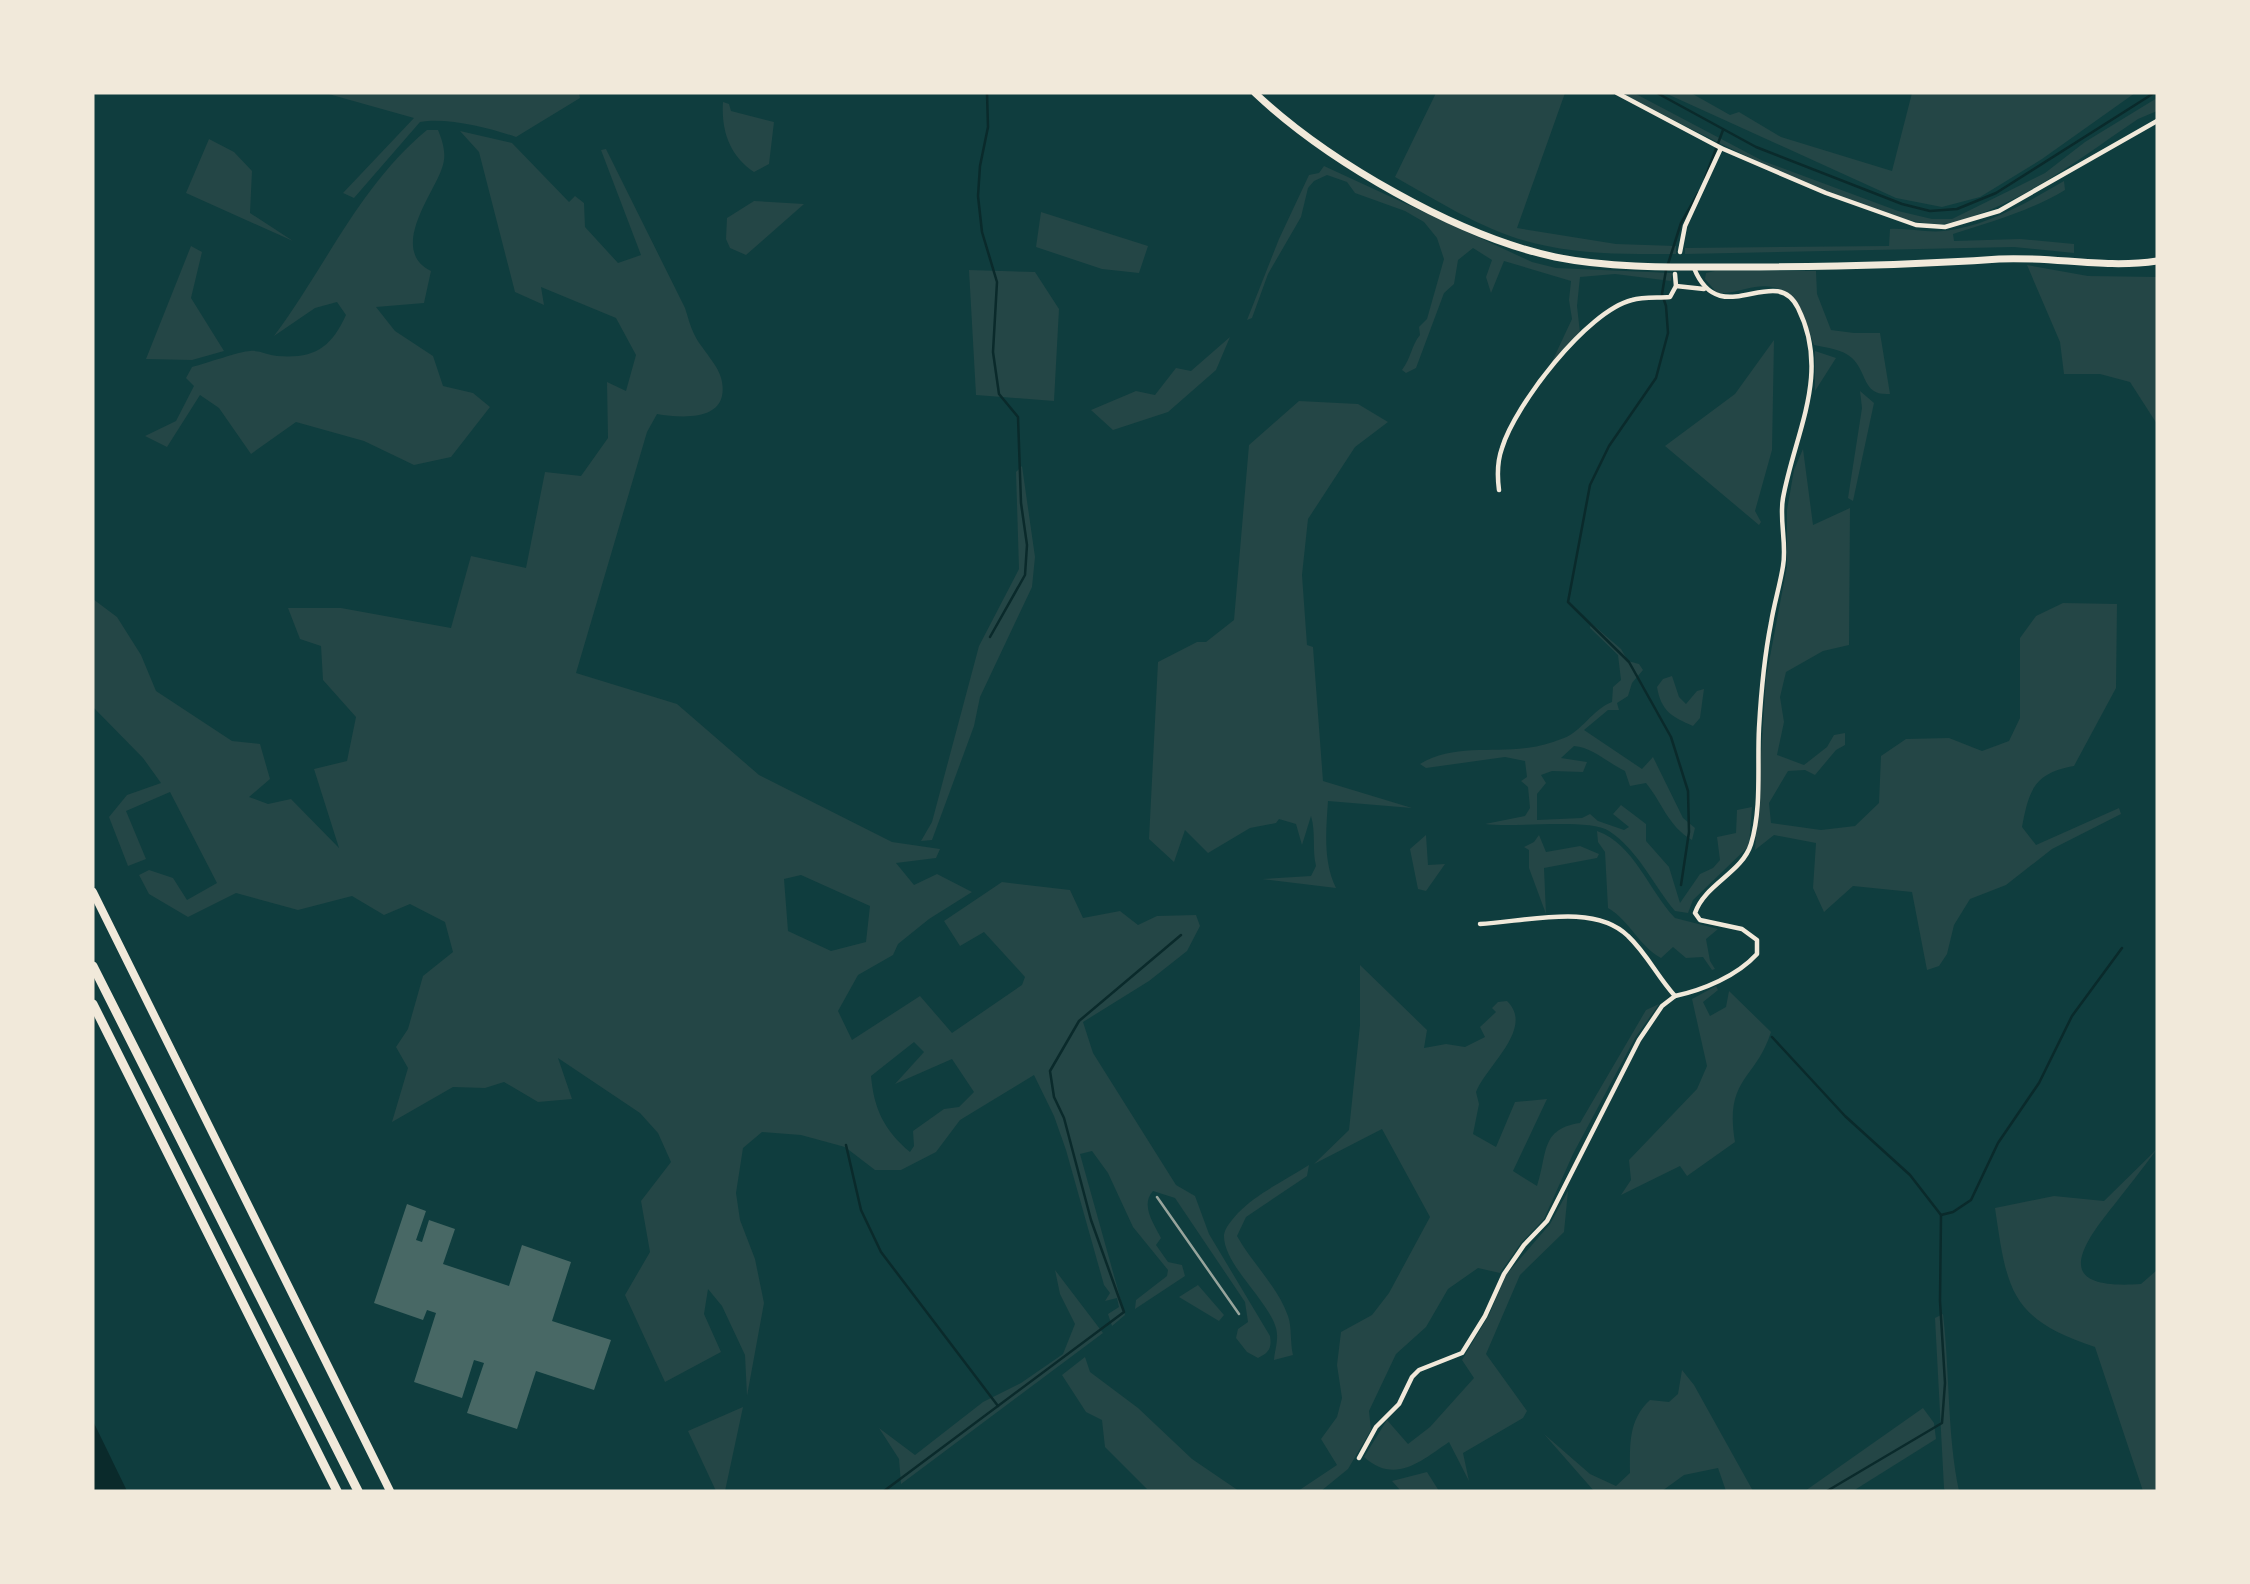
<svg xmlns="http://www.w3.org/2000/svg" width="2250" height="1584" font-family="Cabin,sans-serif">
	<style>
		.green { fill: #244646; fill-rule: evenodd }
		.water { fill: #0a2a2b }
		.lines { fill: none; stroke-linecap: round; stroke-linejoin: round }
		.stream { stroke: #0a2a2b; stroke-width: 2.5 }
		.building { fill: #486865 }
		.minor { stroke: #f1e9da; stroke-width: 4.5 }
		.secondary { stroke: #f1e9da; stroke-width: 7 }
		.primary { stroke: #f1e9da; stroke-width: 8 }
		.motorway { stroke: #f1e9da; stroke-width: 9 }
		.rail { stroke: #97a49c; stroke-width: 2.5 }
	</style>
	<rect width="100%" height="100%" fill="#0f3d3e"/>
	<g class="green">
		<path d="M325 93H579L580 98 516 137C490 128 447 117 420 122L354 198 343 193 414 118Z"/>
		<path d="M1436 93H1565L1517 228 1616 244 1676 246V254C1633 254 1589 255 1547 246 1492 236 1443 204 1395 177Z"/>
		<path d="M1621 93H1634L1763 161 1898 211 1932 219H1952L2045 173 2085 142 2157 98V111L2138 119C2080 158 2019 207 1949 223 1891 236 1680 123 1621 93Z"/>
		<path d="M1665 93H1691L1730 115 1739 112 1781 137 1892 171 1912 93H2135L2042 159 1980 197 1942 207 1896 198Z"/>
		<path d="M723 102 729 104 731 111 774 122 769 164 754 172C730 156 721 131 723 102Z"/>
		<path d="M427 130H438C443 142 447 155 442 168 434 193 388 250 431 271L424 303 376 307 395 331 433 356 443 386 473 393 490 407 451 457 414 465 364 441 296 422 251 454 219 408 200 395 167 447 145 436 176 421 194 386 186 378 192 367C204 364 241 351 250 351 259 350 268 355 277 356 314 359 331 348 346 315L337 302 315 308 274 336C325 268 360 185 427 130Z"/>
		<path d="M460 131 512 143 569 202 575 196 584 203 585 227 618 263 641 255 601 150 606 149 685 308C688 317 690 326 694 334 701 349 720 366 722 382 729 422 682 418 657 414L647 432 576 673 677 704 759 775 892 842 940 849 936 858 896 863 914 885 937 874 972 892 929 919 898 944 893 955 858 975 838 1011 852 1040 920 996 952 1033 1022 985 1025 977 984 932 960 946 944 921 1002 882 1070 890 1083 918 1120 911 1138 925 1157 916 1196 915 1200 926 1187 951 1149 981 1083 1022 1093 1053 1176 1185 1195 1196 1209 1234 1270 1336C1272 1348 1269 1353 1258 1358L1247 1352 1236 1338 1238 1329 1248 1322 1245 1302 1175 1198 1153 1191C1140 1205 1154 1224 1161 1238L1156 1245 1168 1262 1182 1265 1185 1276 1135 1309 1136 1300 1167 1276 1168 1270 1133 1227 1108 1173 1092 1151 1080 1154 1125 1315 1112 1326 1108 1314 1119 1307 1117 1298 1105 1301 1110 1293 1104 1285 1066 1150 1054 1116 1034 1075 960 1120 936 1152 901 1170H875L845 1147 801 1135 762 1132 743 1148 736 1193 740 1220 755 1259 764 1303 747 1396 745 1355 722 1306 708 1289 704 1314 721 1352 665 1382 625 1295 650 1252 641 1201 671 1162 658 1133 640 1113 558 1058 572 1099 538 1102 504 1082 485 1088 453 1087 392 1122 408 1068 396 1047 408 1029 423 976 453 952 445 922 410 904 384 915 352 896 298 910 236 893 188 917 149 894 139 875 149 870 173 878 187 900 217 883 170 792 126 811 146 859 128 866 109 817 127 795 161 783 143 758 93 707V599L117 617 141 655 156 691 232 741 260 744 270 779 249 797 268 804 291 799 339 848 314 769 347 761 356 717 323 680 321 646 300 639 288 608H341L451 628 471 556 526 568 545 472 581 476 608 438 607 382 626 391 636 355 616 318 541 287 544 305 515 292 479 152ZM801 875 870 906 866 942 831 951 788 931 784 879ZM914 1042 924 1052 895 1084 952 1059 974 1092 959 1107 944 1109 913 1131 914 1146 910 1152C884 1130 874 1109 871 1076Z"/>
		<path d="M209 139 234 152 252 171 250 213 293 241 186 193Z"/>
		<path d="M1324 166 1532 262 1556 268 1672 273 1671 281 1615 274 1580 277 1577 306 1580 333 1550 366 1572 319 1569 300 1571 281 1504 261 1491 293 1486 277 1492 260 1473 248 1458 260 1454 284 1444 293 1416 368 1406 373 1402 370C1412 356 1411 346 1420 335L1419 327 1427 319 1444 259 1437 238 1424 222 1405 211 1355 193 1347 182 1327 175 1314 181 1308 188 1301 217 1268 274 1252 318 1247 320 1279 239 1309 175 1319 173Z"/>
		<path d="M2064 181 2065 190C2030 211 1991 222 1953 234L1954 241 2020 239 2074 244V253L2014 247 1685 254V248L1889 246 1890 229C1907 228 1927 233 1944 231 1987 226 2028 202 2064 181Z"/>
		<path d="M754 201 804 204 746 255 730 248 726 239 727 218Z"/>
		<path d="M1041 212 1148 246 1139 273 1102 269 1036 247Z"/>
		<path d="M191 246 202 252 191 298 224 351 192 360 146 359Z"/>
		<path d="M2027 265 2088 276 2157 277V424L2130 382 2100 374H2064L2060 342Z"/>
		<path d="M969 270 1035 272 1059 309 1054 401 976 395Z"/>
		<path d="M1715 271H1816L1817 294 1831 330 1854 333H1880L1890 394C1862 396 1868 373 1852 358 1842 349 1827 348 1814 345 1803 314 1796 281 1755 287 1742 289 1731 294 1717 293L1705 279 1706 273Z"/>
		<path d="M1230 337 1216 370 1168 412 1113 430 1091 410 1136 391 1155 395 1176 368 1191 371Z"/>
		<path d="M1774 340 1772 450 1755 511 1761 522 1759 525 1665 446 1735 394Z"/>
		<path d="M1815 351 1836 358 1815 391Z"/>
		<path d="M1860 391 1874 403 1853 501 1848 498 1862 408Z"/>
		<path d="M1299 401 1358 404 1388 422 1355 447 1308 519 1302 575 1307 645 1313 647 1323 781 1412 808 1328 801C1326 831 1323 861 1336 888L1262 879 1311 876 1316 866C1312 849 1316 833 1311 816L1302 845 1296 824 1279 819 1276 823 1250 828 1208 853 1185 830 1174 862 1149 839 1158 662 1197 642H1206L1234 620 1249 445Z"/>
		<path d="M1803 449 1813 525 1850 508 1849 645 1823 651 1786 672 1780 697 1784 722 1777 755 1804 765 1827 747 1834 735 1845 733V745L1836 750 1815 775 1805 770 1788 771 1769 803 1771 823 1821 830 1855 826 1879 803 1881 756 1906 739 1949 738 1982 751 2009 741 2020 718V638L2036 616 2063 603 2117 604 2116 688 2074 766C2034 773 2029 790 2022 827L2036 845 2119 808 2121 814 2052 849 2006 885 1970 899 1954 925 1947 954 1939 966 1927 970 1912 892 1853 886 1824 912 1813 888 1816 843 1774 835 1755 850 1766 678 1787 566V510L1794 470Z"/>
		<path d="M1022 466 1035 557 1032 587 980 697 974 726 932 840 921 841 932 822 979 646 1019 569 1016 472Z"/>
		<path d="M1591 623 1621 649 1628 661 1639 664 1643 670 1632 683 1628 696 1617 703 1619 710H1608L1584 730 1642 769 1653 757 1683 818 1695 828 1692 840C1668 826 1663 804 1646 783L1630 786 1625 771C1608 763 1592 747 1574 746L1561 758 1587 762 1583 772 1552 771 1541 775 1546 783 1537 794V820L1582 818 1590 814 1598 821 1624 830 1629 827 1613 814 1621 805 1646 824V841L1669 867 1680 903 1700 874 1713 868 1720 860 1717 837 1736 833 1737 810 1752 807 1749 846 1693 900 1688 913 1675 911C1654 886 1638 850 1609 831 1589 818 1515 828 1485 824L1525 816 1530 808 1528 787 1521 781 1527 777 1525 761 1505 757 1426 768 1420 764C1455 743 1495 754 1533 747 1542 746 1556 741 1564 738 1581 732 1593 709 1612 702L1613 687 1621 680 1618 655 1590 628Z"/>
		<path d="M1672 676 1679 697 1686 704 1697 691 1704 689 1700 718 1693 726C1672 717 1661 711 1657 687L1663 679Z"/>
		<path d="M1597 831C1634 844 1649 891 1675 918L1718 929 1706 939 1710 961 1715 969 1712 970 1703 957 1686 958 1673 947 1661 958C1638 945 1630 921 1608 908L1605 852 1598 842Z"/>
		<path d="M1426 835 1428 865 1445 864 1426 891 1418 889 1410 849Z"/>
		<path d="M1539 835 1546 852 1580 846 1599 854 1597 858 1544 868 1546 914 1529 868V850L1524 847 1534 842Z"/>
		<path d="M1360 965 1427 1030 1424 1048 1446 1044 1465 1047 1485 1037 1480 1027 1496 1012 1492 1008 1498 1002 1507 1001C1535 1028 1487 1065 1476 1092L1479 1104 1473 1134 1496 1147 1515 1102 1547 1099 1513 1171 1537 1186C1548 1153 1540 1129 1580 1123L1646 1010 1659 1004 1635 1038 1573 1154 1544 1219 1521 1243 1500 1273 1478 1268 1448 1289 1426 1327 1396 1354 1369 1411 1371 1430 1348 1469 1321 1491H1298L1337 1465 1321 1439 1337 1417 1342 1398 1337 1365 1341 1332 1372 1315 1389 1293 1430 1217 1382 1129 1314 1164 1349 1130 1360 1025Z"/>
		<path d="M1716 986 1718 990 1703 1002 1710 1016 1726 1007 1729 991 1771 1032C1756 1080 1724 1078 1735 1142L1687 1176 1680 1166 1621 1195 1631 1180 1629 1160 1697 1089 1707 1066 1692 999Z"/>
		<path d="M2157 1149C2143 1168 2128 1187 2114 1205 2074 1254 2057 1290 2141 1284L2157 1270V1491H2143L2095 1347C2010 1319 2007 1290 1995 1208L2054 1196 2104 1201Z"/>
		<path d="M1309 1165 1307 1176 1246 1217 1237 1236C1252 1263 1278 1287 1288 1316 1292 1327 1290 1343 1293 1355L1274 1360C1275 1348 1279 1340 1276 1328 1268 1300 1223 1264 1224 1235 1225 1227 1233 1219 1238 1213 1257 1193 1286 1180 1309 1165Z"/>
		<path d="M1568 1191 1564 1232 1520 1275 1486 1354 1527 1411 1523 1418 1463 1453 1469 1481 1449 1442C1421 1461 1395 1485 1364 1457L1387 1420 1408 1444 1430 1427 1474 1378 1462 1360 1489 1315 1506 1275 1550 1224Z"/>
		<path d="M1055 1270 1103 1333 901 1484 899 1459 879 1428 915 1455 983 1402 1021 1383 1063 1354 1075 1324 1060 1294Z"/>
		<path d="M1198 1285 1224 1315 1219 1321 1179 1297Z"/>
		<path d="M1943 1314C1950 1374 1947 1433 1959 1491H1945L1944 1488 1935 1318Z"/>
		<path d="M1085 1357 1090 1372 1138 1408 1192 1459 1239 1491 1147 1489 1105 1447 1102 1420 1086 1412 1062 1375Z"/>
		<path d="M1682 1370 1694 1385 1753 1491H1726L1718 1468 1684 1475 1662 1491H1594L1544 1434 1590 1474 1616 1486 1630 1473C1630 1445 1628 1420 1650 1400L1669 1402 1678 1394Z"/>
		<path d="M743 1407 725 1491H716L688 1431Z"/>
		<path d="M1923 1408 1934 1423 1936 1439 1853 1491H1805Z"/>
		<path d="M1427 1472 1439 1491H1401L1392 1481Z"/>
	</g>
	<path class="water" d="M93 1421 127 1491H93Z"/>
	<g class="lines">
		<g class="stream">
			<path d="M987 93 988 127 980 166 978 196 982 232 997 282 993 352 999 394 1018 417 1021 503 1027 545 1025 575 990 637"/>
			<path d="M1657 93 1756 147 1902 204 1930 211 1957 209 1996 193 2154 93"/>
			<path d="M1705 178 1723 130"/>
			<path d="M1668 264 1681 223 1698 193"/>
			<path d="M1666 270 1662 294 1666 306 1668 333 1656 378 1609 446 1590 485 1568 602 1629 662 1671 737 1688 791 1689 832 1681 885"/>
			<path d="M1772 1037 1845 1116 1910 1175 1941 1215 1940 1301 1945 1383 1942 1423 1827 1491"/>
			<path d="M846 1145 861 1210 881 1252 998 1406"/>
			<path d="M1941 1215 1953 1212 1971 1200 1998 1143 2039 1083 2072 1016 2122 948"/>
			<path d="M884 1491 1124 1312 1091 1220 1064 1118 1054 1097 1050 1071 1079 1021 1181 935"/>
		</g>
	</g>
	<path class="building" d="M407 1204 426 1211 416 1240 422 1242 429 1220 455 1229 443 1264 509 1286 522 1245 571 1262 552 1321 611 1340 594 1390 536 1371 517 1429 467 1413 484 1363 474 1360 462 1398 414 1382 436 1313 427 1310 423 1320 374 1303Z"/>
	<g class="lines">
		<g class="minor">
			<path d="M1617 93 1721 148 1826 193 1916 225 1945 227 1999 211 2157 121"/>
			<path d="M1680 252 1685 226 1721 148"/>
			<path d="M1676 286 1704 289"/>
			<path d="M1499 490C1497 475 1497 462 1502 448 1515 405 1587 311 1632 300 1643 297 1657 298 1670 297L1676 286 1675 274"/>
			<path d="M1480 924C1524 922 1594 902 1628 936 1647 954 1657 976 1675 996 1703 990 1737 976 1757 954V940L1742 929 1700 920 1695 913C1705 884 1742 873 1751 844 1762 808 1757 766 1759 728 1761 693 1764 658 1771 623 1774 604 1780 585 1783 566 1787 544 1779 520 1783 498 1795 432 1831 374 1798 308 1775 261 1720 333 1694 268"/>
			<path d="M1359 1458 1376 1427 1399 1404 1412 1377 1419 1370 1462 1353 1485 1316 1504 1274 1524 1245 1547 1221 1639 1040 1662 1006 1675 996"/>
		</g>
		<path class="secondary" d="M1255 93C1327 161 1457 236 1555 257 1615 269 1678 267 1739 267 1826 267 1912 265 1999 259 2052 256 2104 269 2157 261"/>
		<path class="primary" d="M93 892 390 1491"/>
		<g class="motorway">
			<path d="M93 966 358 1491"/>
			<path d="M93 1004 337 1491"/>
		</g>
		<path class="rail" d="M1157 1197 1239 1314"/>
	</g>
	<rect width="2250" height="1584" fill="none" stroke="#f1e9da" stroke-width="189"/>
</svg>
